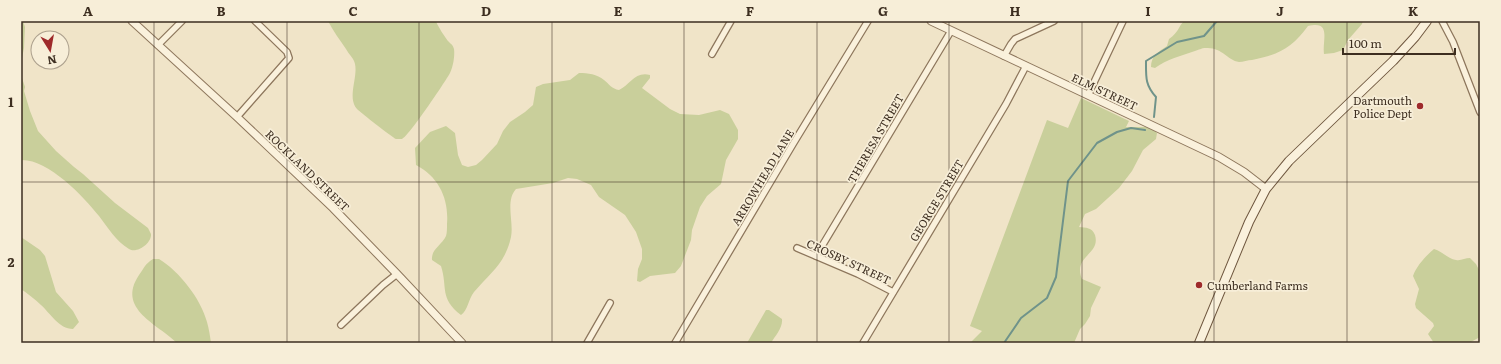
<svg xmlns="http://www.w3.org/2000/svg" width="1501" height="364" font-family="Literata,serif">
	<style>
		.green { fill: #c9cf9b }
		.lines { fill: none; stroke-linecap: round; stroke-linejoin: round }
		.stream { stroke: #6f938a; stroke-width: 2 }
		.minor-casing { stroke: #8d765c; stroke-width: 8 }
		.tertiary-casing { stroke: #8d765c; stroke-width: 9 }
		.secondary-casing { stroke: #6f573f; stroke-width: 10 }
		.minor { stroke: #faf1dc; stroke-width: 5.5 }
		.tertiary { stroke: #faf1dc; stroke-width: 7 }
		.secondary { stroke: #faf1dc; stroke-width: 8 }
		.grid { fill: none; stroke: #3d2e20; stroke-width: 1; stroke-opacity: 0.55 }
		.poi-dot { fill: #9e2a2b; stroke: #f7eed8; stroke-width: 1.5 }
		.labels { text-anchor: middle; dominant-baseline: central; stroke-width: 3.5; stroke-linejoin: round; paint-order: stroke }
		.street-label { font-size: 11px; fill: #3d2e20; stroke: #f7eed8 }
		.poi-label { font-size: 11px; fill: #3d2e20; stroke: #f7eed8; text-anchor: end }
		.neatline { fill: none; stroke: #3d2e20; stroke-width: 1.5 }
		.grid-label { font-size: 13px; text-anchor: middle; font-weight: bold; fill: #3d2e20 }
	</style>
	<rect width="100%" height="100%" fill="#f0e4c8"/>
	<g class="green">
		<path d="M21 21H23L25 27 24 48 22 58V78L25 87 24 91 30 111 38 131 56 151 74 167 83 174 115 203 148 228C149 230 150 232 151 234 152 243 137 254 129 249 116 241 108 228 99 216 83 196 48 159 21 160Z"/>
		<path d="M328 21H436C437 25 446 39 449 42 451 44 453 45 454 49 455 56 453 67 450 73 445 82 409 136 402 139 402 139 396 139 396 139 392 137 361 113 357 109 347 97 358 78 355 64 354 58 349 55 346 49 340 40 333 31 328 21Z"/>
		<path d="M1184 21H1363L1362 24 1348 40 1343 50 1334 53 1324 54C1322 40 1332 20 1308 26 1292 48 1278 55 1252 60 1248 60 1243 62 1239 62 1227 60 1222 47 1206 48 1201 48 1199 50 1195 51 1181 56 1167 59 1155 68L1151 67C1151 56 1158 52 1167 46L1169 39C1179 32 1178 27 1184 21Z"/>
		<path d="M579 73C588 73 597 74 604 80 609 84 612 89 619 90 630 85 635 71 650 75V78L642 88 670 109 680 114 699 115 720 110 729 114 738 130V139L726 160 721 184 707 196 700 207 692 230 691 240 681 266 675 273 650 276 640 282 637 281 638 269 642 259V249L636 232 625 215 599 197 591 185 577 179 568 178 553 183 516 189C505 201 514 222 511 237 505 264 491 272 474 292 468 300 468 310 461 315 439 298 448 288 441 266L432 260C431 249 442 245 446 236 447 233 447 228 447 224 449 199 439 177 416 165L415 148 430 132 446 126 455 133 458 155 462 165 468 167 476 165 482 160 497 144 503 131 510 122 525 112 533 105 536 87 543 84 570 80Z"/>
		<path d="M1081 98 1129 121 1126 127H1150L1157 133 1156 139 1143 150 1132 171 1119 188 1096 209 1085 214 1079 227C1086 228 1092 227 1095 235 1100 252 1080 255 1080 270 1080 273 1081 277 1082 279L1101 287 1091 308 1090 316 1085 324 1080 329 1074 343H970L982 331 970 326 1047 120 1068 128Z"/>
		<path d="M21 237 40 250 45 256 56 292 73 311 79 322 73 329C59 329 50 313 41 305 35 299 28 294 21 289Z"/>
		<path d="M1434 249C1442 251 1448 259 1456 260 1461 261 1465 258 1470 258L1476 264 1479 270 1480 337 1469 343H1434L1428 334 1434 326 1433 323 1416 308 1415 304 1419 289 1413 276C1417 265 1426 256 1434 249Z"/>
		<path d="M153 259H159C179 271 201 299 207 322 209 329 210 336 211 343H177C158 324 116 309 139 275 145 267 144 265 153 259Z"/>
		<path d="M766 310H769L782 319C783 328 775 336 771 343H747Z"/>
	</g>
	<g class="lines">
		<g class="stream">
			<path d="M1154 117 1156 97C1145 85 1146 77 1146 61L1177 42 1204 36 1217 21"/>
			<path d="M1004 343 1021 318 1047 298 1056 277 1068 181 1097 143 1117 132 1131 128 1145 130"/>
		</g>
		<g class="minor-casing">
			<g id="minor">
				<path d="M1442 21 1453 42 1480 112"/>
				<path d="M158 45 182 21"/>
				<path d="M712 54 731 21"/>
				<path d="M1004 56 1011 44 1015 39 1054 21"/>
				<path d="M1088 95 1123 21"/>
				<path d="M237 117 289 58 287 52 255 21"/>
				<path d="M797 248 858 274 893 292"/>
				<path d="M816 256 951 31"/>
				<path d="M341 325 383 285 397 274"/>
				<path d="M587 343 610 303"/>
				<path d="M675 343 793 144 868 21"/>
				<path d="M863 343 1006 104 1026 66"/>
			</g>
		</g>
		<g class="tertiary-casing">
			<g id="tertiary">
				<path d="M132 21 237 117 333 208 397 274 462 343"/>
				<path d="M931 21 1219 157 1244 172 1266 189"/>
			</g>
		</g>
		<g class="secondary-casing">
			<path id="secondary" d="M1199 343 1249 222 1266 189 1289 161 1393 61 1415 37 1427 21"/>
		</g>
		<use href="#minor" class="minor"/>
		<use href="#tertiary" class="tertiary"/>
		<use href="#secondary" class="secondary"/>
	</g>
	<path class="grid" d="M154 21V343M287 21V343M419 21V343M552 21V343M684 21V343M817 21V343M949 21V343M1082 21V343M1214 21V343M1347 21V343M21 182H1480"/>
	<g class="poi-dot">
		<circle cx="1420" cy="106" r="4"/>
		<circle cx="1199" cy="285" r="4"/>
	</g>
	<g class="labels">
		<g class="street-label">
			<text transform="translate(1105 91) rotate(25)">ELM STREET</text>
			<text transform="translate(875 138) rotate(-60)">THERESA STREET</text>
			<text transform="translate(308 170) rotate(44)">ROCKLAND STREET</text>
			<text transform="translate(762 177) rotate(-59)">ARROWHEAD LANE</text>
			<text transform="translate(936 200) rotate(-59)">GEORGE STREET</text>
			<text transform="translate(849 261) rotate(25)">CROSBY STREET</text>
		</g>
		<g class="poi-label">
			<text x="1412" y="100">Dartmouth<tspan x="1412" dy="13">Police Dept</tspan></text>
			<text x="1207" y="285" text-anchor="start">Cumberland Farms</text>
		</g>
	</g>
	<rect width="1501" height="364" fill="none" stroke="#f7eed8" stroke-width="44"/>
	<g transform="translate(50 50) rotate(169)"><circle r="19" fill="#f7eed8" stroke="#ada18e"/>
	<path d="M0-3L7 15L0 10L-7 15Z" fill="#9e2a2b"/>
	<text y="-6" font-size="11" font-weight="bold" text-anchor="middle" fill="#3d2e20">N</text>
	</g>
	<path d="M1343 48v6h112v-6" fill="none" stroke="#3d2e20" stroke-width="2"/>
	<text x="1349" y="48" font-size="12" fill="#3d2e20" stroke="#f7eed8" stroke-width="3" paint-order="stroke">100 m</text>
	<rect x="22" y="22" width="1457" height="320" class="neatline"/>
	<g class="grid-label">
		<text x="88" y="16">A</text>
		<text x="221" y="16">B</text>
		<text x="353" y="16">C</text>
		<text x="486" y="16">D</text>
		<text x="618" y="16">E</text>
		<text x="750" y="16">F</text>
		<text x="883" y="16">G</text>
		<text x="1015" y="16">H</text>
		<text x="1148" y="16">I</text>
		<text x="1280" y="16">J</text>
		<text x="1413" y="16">K</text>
		<text x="11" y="107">1</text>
		<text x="11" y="267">2</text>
	</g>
</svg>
